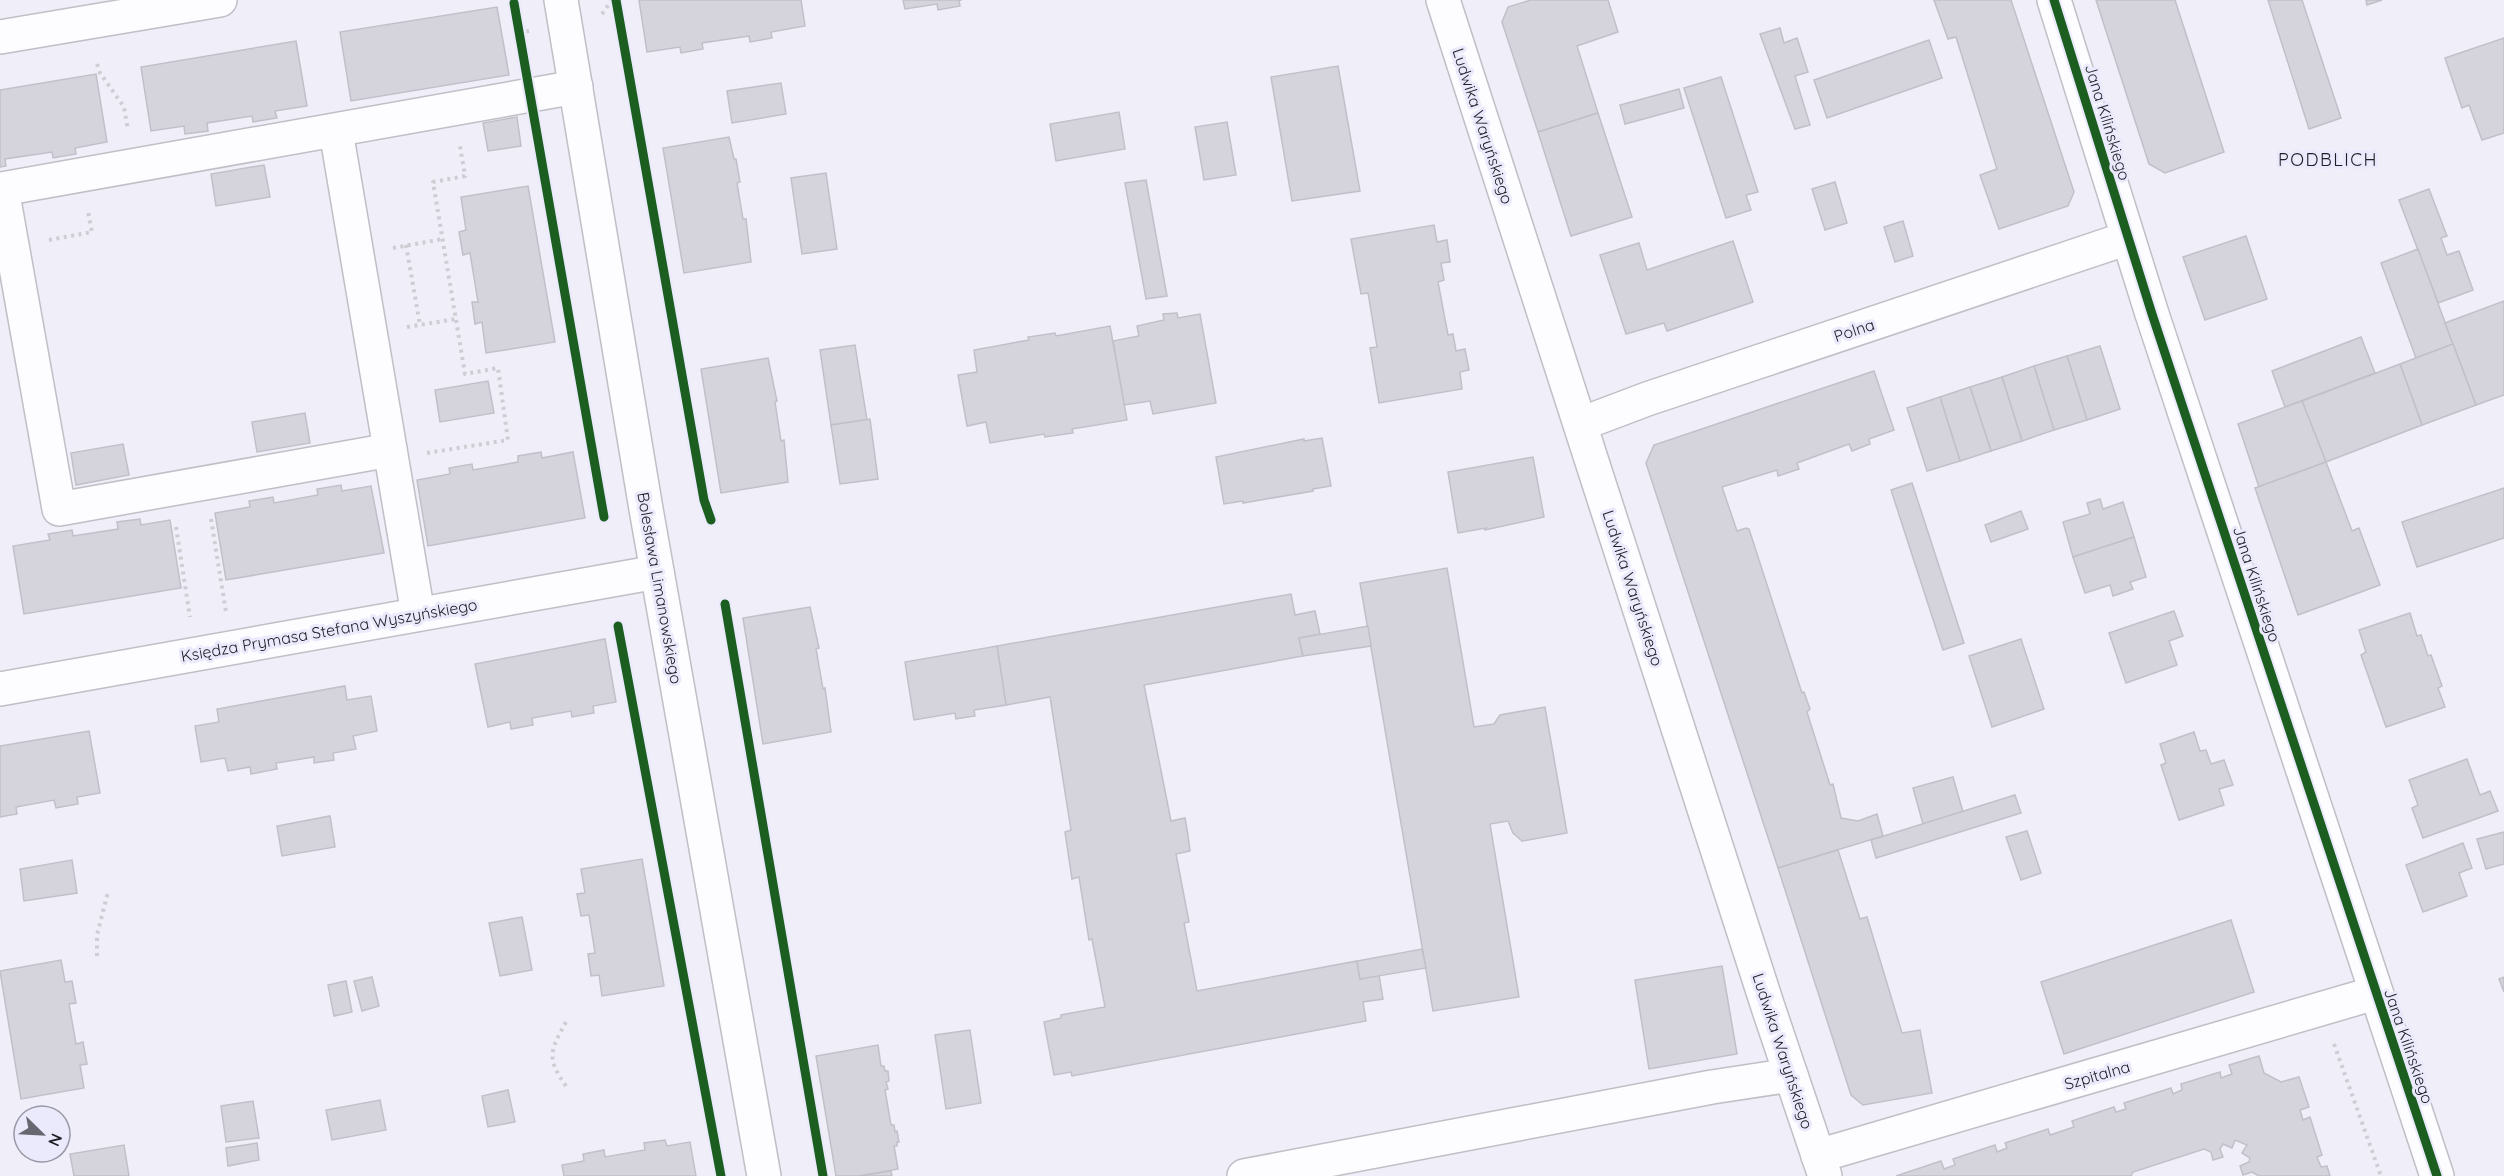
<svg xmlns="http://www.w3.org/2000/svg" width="2504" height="1176" font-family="Quicksand,sans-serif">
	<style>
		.building { fill: #d5d4dc; stroke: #c1c0c8; stroke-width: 1.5 }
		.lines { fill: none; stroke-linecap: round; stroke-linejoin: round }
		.minor-casing { stroke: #bfbfc6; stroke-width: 36 }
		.path { stroke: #ceced2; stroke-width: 4; stroke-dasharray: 3 4.5; stroke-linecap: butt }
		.minor { stroke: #fdfcfe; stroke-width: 33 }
		.cycleway-casing { stroke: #ebeafd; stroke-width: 13 }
		.cycleway { stroke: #1b5e20; stroke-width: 9 }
		.labels { text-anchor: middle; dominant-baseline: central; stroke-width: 6; stroke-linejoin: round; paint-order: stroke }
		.street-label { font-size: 16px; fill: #1e1e24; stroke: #ebeafd }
		.neighbourhood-label { font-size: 18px; letter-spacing: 1.5px; fill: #1e1e24; stroke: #ebeafd }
	</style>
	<rect width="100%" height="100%" fill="#efeef9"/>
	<g class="building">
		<path d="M639 0H801L805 26 771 32 772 38 750 42 749 36 702 43 703 49 681 53 680 47 647 52Z"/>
		<path d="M903 0H962H959L960 6 938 10 937 4 905 9Z"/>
		<path d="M1531 0H1608L1618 32 1577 46 1598 113 1538 132 1502 22 1508 7Z"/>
		<path d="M1934 0H2011L2074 192 2068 206 1999 229 1980 175 1997 169 1956 37 1948 39Z"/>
		<path d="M2096 0H2175L2224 152 2165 173 2149 164Z"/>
		<path d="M2268 0H2302L2341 118 2309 129Z"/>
		<path d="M2366 0H2382L2367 5Z"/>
		<path d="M497 7 509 75 351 101 340 32Z"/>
		<path d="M1780 28 1784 43 1797 38 1808 72 1795 76 1810 125 1795 129 1760 34Z"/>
		<path d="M2504 38V133L2482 140 2469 105 2462 108 2445 58Z"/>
		<path d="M1929 40 1942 78 1827 118 1814 80Z"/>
		<path d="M296 41 307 106 275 111 277 118 253 122 252 116 207 123 208 131 185 134 184 126 151 131 141 67Z"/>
		<path d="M1338 66 1360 191 1292 201 1271 77Z"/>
		<path d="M96 74 107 142 75 148 76 154 53 158 52 152 5 159 6 166 0 167V90Z"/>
		<path d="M1721 77 1758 192 1746 195 1751 210 1726 218 1684 88Z"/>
		<path d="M781 83 786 114 732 123 727 91Z"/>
		<path d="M1679 89 1684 108 1625 124 1620 105Z"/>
		<path d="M1119 112 1125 149 1056 161 1050 124Z"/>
		<path d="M1598 113 1632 217 1571 236 1538 132Z"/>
		<path d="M517 117 521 146 488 151 483 123Z"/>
		<path d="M1227 122 1236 175 1204 180 1195 127Z"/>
		<path d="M729 137 734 159H736L740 182 737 183 743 219H746L751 262 684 273 663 148Z"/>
		<path d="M264 165 270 197 216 206 211 174Z"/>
		<path d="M826 173 837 249 802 254 791 178Z"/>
		<path d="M1146 180 1167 296 1146 299 1125 183Z"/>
		<path d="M1835 182 1847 223 1825 230 1812 189Z"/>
		<path d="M528 186 555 342 486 353 482 322 475 324 472 302H478L470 253 463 255 459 232 466 230 461 197Z"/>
		<path d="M2429 189 2447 236 2441 238 2447 255 2459 251 2473 290 2438 303 2399 200Z"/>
		<path d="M1903 221 1913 256 1895 262 1884 227Z"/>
		<path d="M1434 225 1437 242 1447 240 1450 262 1441 263 1444 280 1438 282 1448 335 1453 334 1456 351 1465 349 1469 370 1460 372 1462 389 1379 403 1370 348 1377 347 1368 293 1361 294 1351 239Z"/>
		<path d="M2246 236 2267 299 2205 320 2183 257Z"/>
		<path d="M1733 241 1753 302 1667 331 1664 323 1626 334 1600 255 1639 243 1647 270Z"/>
		<path d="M2418 249 2453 344 2416 358 2381 263Z"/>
		<path d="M2504 301V395L2476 405 2445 323Z"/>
		<path d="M1177 313 1178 318 1200 314 1216 403 1153 414 1150 401 1124 405 1113 341 1139 336 1137 326 1164 320 1163 314Z"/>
		<path d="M1110 326 1127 420 1072 429 1073 433 1045 437 1044 434 990 443 986 422 967 426 958 375 977 372 974 350 1029 340 1028 337 1055 333 1056 336Z"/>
		<path d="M2361 337 2375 373 2285 407 2272 371Z"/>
		<path d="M2453 344 2476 405 2422 425 2400 364Z"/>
		<path d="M855 345 867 420 831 425 820 350Z"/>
		<path d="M2100 346 2120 409 2087 420 2067 356Z"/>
		<path d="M2067 356 2087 420 2054 430 2034 366Z"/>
		<path d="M768 358 777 401 775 402 781 441 784 440 788 482 721 493 701 369Z"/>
		<path d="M2400 364 2422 425 2326 462 2302 401Z"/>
		<path d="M2034 366 2054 430 2022 441 2002 377Z"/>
		<path d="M1874 371 1894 430 1869 439 1870 444 1852 451 1849 444 1797 463 1799 469 1778 476 1777 470 1722 487 1737 531 1746 528 1749 529 1802 693 1804 692 1810 709 1807 712 1830 785 1833 784 1841 818 1858 821 1877 814 1883 836 1778 868 1646 463 1654 445Z"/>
		<path d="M2002 377 2022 441 1991 451 1970 387Z"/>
		<path d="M488 381 494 413 440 422 435 390Z"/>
		<path d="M1970 387 1991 451 1960 461 1940 397Z"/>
		<path d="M1940 397 1960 461 1927 471 1907 408Z"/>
		<path d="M2302 401 2326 462 2259 487 2238 424Z"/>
		<path d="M305 413 310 443 257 452 252 422Z"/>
		<path d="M870 419 878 479 840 484 831 425Z"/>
		<path d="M1322 438 1331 486 1313 489V491L1243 503V501L1224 504 1216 457 1304 439V441Z"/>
		<path d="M123 444 129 475 76 485 71 453Z"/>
		<path d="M541 452 542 458 573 452 585 518 428 546 417 480 450 474 449 468 472 464 473 470 518 462V456Z"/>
		<path d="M1533 457 1544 517 1485 530 1486 528 1458 533 1448 472Z"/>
		<path d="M2326 462 2352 531 2359 528 2380 585 2298 615 2255 488Z"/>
		<path d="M1912 483 1964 643 1943 650 1891 490Z"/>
		<path d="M341 485 342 491 371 486 384 553 226 580 215 513 250 507 249 501 273 497 274 503 318 495 317 489Z"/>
		<path d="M2504 488V538L2417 567 2402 522Z"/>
		<path d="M2100 499 2103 509 2123 502 2134 537 2073 557 2063 522 2090 514 2087 503Z"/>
		<path d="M2021 511 2028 529 1991 542 1985 525Z"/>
		<path d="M140 519 141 525 170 520 181 588 24 614 13 546 50 540 48 534 72 530 73 536 118 529 117 522Z"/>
		<path d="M2134 537 2146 577 2130 582 2133 589 2113 596 2110 585 2085 593 2073 557Z"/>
		<path d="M1447 568 1474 727 1494 724 1500 715 1545 707 1567 833 1522 841 1513 833 1508 821 1490 824 1519 997 1433 1011 1360 583Z"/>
		<path d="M1291 594 1295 615 1315 611 1320 634 1299 638 1303 656 1144 685 1171 821 1185 818 1188 835 1190 851 1176 854 1189 922 1184 923 1197 991 1357 961 1360 979 1379 975 1383 999 1363 1002 1366 1021 1072 1076 1071 1072 1054 1075 1044 1022 1061 1018V1015L1105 1007 1092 939 1089 940 1079 877 1072 879 1065 832 1071 830 1050 697 1006 705 997 646Z"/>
		<path d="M810 607 819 648 816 649 823 689 825 688 831 732 763 744 743 618Z"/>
		<path d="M2174 611 2183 636 2169 641 2177 665 2126 683 2109 633Z"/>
		<path d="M2410 613 2417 636 2421 635 2428 656 2431 655 2442 686 2438 688 2445 707 2386 727 2361 655 2366 652 2359 630Z"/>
		<path d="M1368 626 1371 646 1303 656 1299 638Z"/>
		<path d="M605 639 616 702 593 706 594 713 572 717 571 711 532 718 533 725 511 729 510 722 488 727 475 664Z"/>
		<path d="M2021 639 2044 709 1992 727 1969 656Z"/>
		<path d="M997 646 1006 705 974 710 975 716 956 719 955 713 914 720 905 662Z"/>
		<path d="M345 686 347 700 371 696 377 731 353 736 356 749 333 753 334 760 314 763V757L276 763 277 769 251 774 250 767 228 771 225 758 201 762 195 726 219 722 217 709Z"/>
		<path d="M89 731 100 793 77 797 78 804 56 808 54 800 16 807 17 814 0 817V746Z"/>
		<path d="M2194 732 2200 751 2206 750 2211 764 2224 760 2233 785 2219 789 2224 805 2179 820 2161 765 2166 763 2160 744Z"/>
		<path d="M2467 759 2480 795 2490 791 2498 811 2423 838 2412 808 2418 805 2409 780Z"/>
		<path d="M1953 777 1963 812 1923 824 1913 788Z"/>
		<path d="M2015 795 2021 813 1876 858 1871 840Z"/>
		<path d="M330 816 335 847 282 856 277 826Z"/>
		<path d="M2027 831 2041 873 2021 880 2006 837Z"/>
		<path d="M2504 832V864L2486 869 2477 839Z"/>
		<path d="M2463 843 2472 868 2459 873 2467 896 2423 912 2406 865Z"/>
		<path d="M1838 850 1860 919 1867 917 1902 1033 1920 1030 1932 1093 1863 1105 1851 1095 1778 868Z"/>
		<path d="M642 859 664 986 602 996 599 975 591 976 588 954 595 953 589 915 581 916 577 894 585 893 581 869Z"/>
		<path d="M72 860 77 893 24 901 20 869Z"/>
		<path d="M522 917 532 970 500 976 489 923Z"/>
		<path d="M2231 920 2254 992 2064 1054 2041 982Z"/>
		<path d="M1422 949 1426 968 1360 979 1357 961Z"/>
		<path d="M61 960 65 982 72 981 76 1003 69 1004 76 1044 83 1042 87 1064 80 1065 84 1088 21 1099 0 971Z"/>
		<path d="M1722 966 1737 1054 1649 1069 1635 980Z"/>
		<path d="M372 977 379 1006 362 1011 354 981Z"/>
		<path d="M2504 977V992L2499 979Z"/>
		<path d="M346 981 352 1012 334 1016 328 985Z"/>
		<path d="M970 1030 981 1103 946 1109 935 1035Z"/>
		<path d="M878 1045 881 1066H884L885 1071H888L889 1081 886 1082 888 1089 885 1090 891 1125H894L895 1132 897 1131 899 1142H897V1146H894L898 1169 859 1176H836L816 1056Z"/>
		<path d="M2259 1056 2264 1073 2281 1082 2299 1077 2309 1107 2300 1110 2303 1120 2310 1117 2322 1155 2317 1157 2321 1167 2327 1166 2330 1176H2259L2252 1172 2243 1175 2240 1166 2249 1162 2250 1158 2242 1153 2247 1145 2235 1140 2232 1148 2223 1144 2220 1149 2223 1157 2213 1160 2211 1152 2204 1149 2133 1172 2131 1176H1896L1941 1161 1944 1169 1955 1165 1953 1159 1995 1145 1997 1152 2007 1148 2005 1143 2048 1129 2050 1135 2074 1127 2072 1121 2114 1107 2116 1112 2126 1109 2124 1103 2171 1088 2173 1094 2182 1090 2181 1084 2220 1072 2221 1078 2232 1074 2229 1065Z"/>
		<path d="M508 1090 515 1122 488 1127 482 1096Z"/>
		<path d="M380 1100 386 1130 332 1140 326 1110Z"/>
		<path d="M253 1101 259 1138 226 1142 221 1106Z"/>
		<path d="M665 1140 667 1146 690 1142 696 1176H564L562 1165 584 1161 583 1154 604 1150 605 1157 645 1150 644 1143Z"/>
		<path d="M257 1143 259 1160 228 1166 226 1148Z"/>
		<path d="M124 1145 129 1176H74L70 1154Z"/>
		<path d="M891 1171 892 1176H859Z"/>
	</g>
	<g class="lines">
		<g class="minor-casing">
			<g id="minor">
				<path d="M561 0 646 509 764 1176"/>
				<path d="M1443 0 1768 1007 1825 1176"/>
				<path d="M2054 0 2152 314 2437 1176"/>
				<path d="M0 37 220 0"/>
				<path d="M336 131 418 614"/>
				<path d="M1581 424 1647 399 2128 238"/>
				<path d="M390 450 59 509 2 189 576 87"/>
				<path d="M0 689 657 572"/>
				<path d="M1818 1156 2375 993"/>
				<path d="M1244 1176 1712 1087 1791 1075"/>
			</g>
		</g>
		<g class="path">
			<path d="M510 0 514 3"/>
			<path d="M602 14 612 0"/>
			<path d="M519 32 529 31"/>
			<path d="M97 64 100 73 124 107 128 130"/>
			<path d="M49 240 92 232 88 212"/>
			<path d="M406 245 420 325"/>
			<path d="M393 248 443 239"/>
			<path d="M407 327 456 319"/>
			<path d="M427 453 508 440 498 368 465 374 433 182 465 176 460 146"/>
			<path d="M211 519 226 612"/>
			<path d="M176 527 190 617"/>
			<path d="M97 956V935L108 892"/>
			<path d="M566 1022C550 1051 546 1058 566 1086"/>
			<path d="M2334 1044 2381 1176"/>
		</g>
		<use href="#minor" class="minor"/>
		<g class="cycleway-casing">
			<g id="cycleway">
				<path d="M616 0 704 500 711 520"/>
				<path d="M2054 0 2152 314 2437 1176"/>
				<path d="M514 3 604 517"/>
				<path d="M725 604 823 1176"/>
				<path d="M618 626 721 1176"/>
			</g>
		</g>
		<use href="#cycleway" class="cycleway"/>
	</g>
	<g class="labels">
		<g class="street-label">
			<text transform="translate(2108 122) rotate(73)">Jana Kilińskiego</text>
			<text transform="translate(1483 126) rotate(72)">Ludwika Waryńskiego</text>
			<text transform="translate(1854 330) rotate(-18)">Polna</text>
			<text transform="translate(2257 584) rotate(72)">Jana Kilińskiego</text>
			<text transform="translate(660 588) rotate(80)">Bolesława Limanowskiego</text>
			<text transform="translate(1633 588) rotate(72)">Ludwika Waryńskiego</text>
			<text transform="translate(329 630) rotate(-10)">Księdza Prymasa Stefana Wyszyńskiego</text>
			<text transform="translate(2409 1046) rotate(71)">Jana Kilińskiego</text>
			<text transform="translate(1783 1051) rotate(72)">Ludwika Waryńskiego</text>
			<text transform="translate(2097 1075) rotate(-16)">Szpitalna</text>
		</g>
		<g class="neighbourhood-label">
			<text x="2328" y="159">PODBLICH</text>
		</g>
	</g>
	<g transform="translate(42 1134) rotate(114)"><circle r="28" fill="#ebeafd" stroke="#9998a6" stroke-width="1.5"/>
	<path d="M0-4.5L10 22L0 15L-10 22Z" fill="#67676f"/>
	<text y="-9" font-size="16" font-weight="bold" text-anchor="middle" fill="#1e1e24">N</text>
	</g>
</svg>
